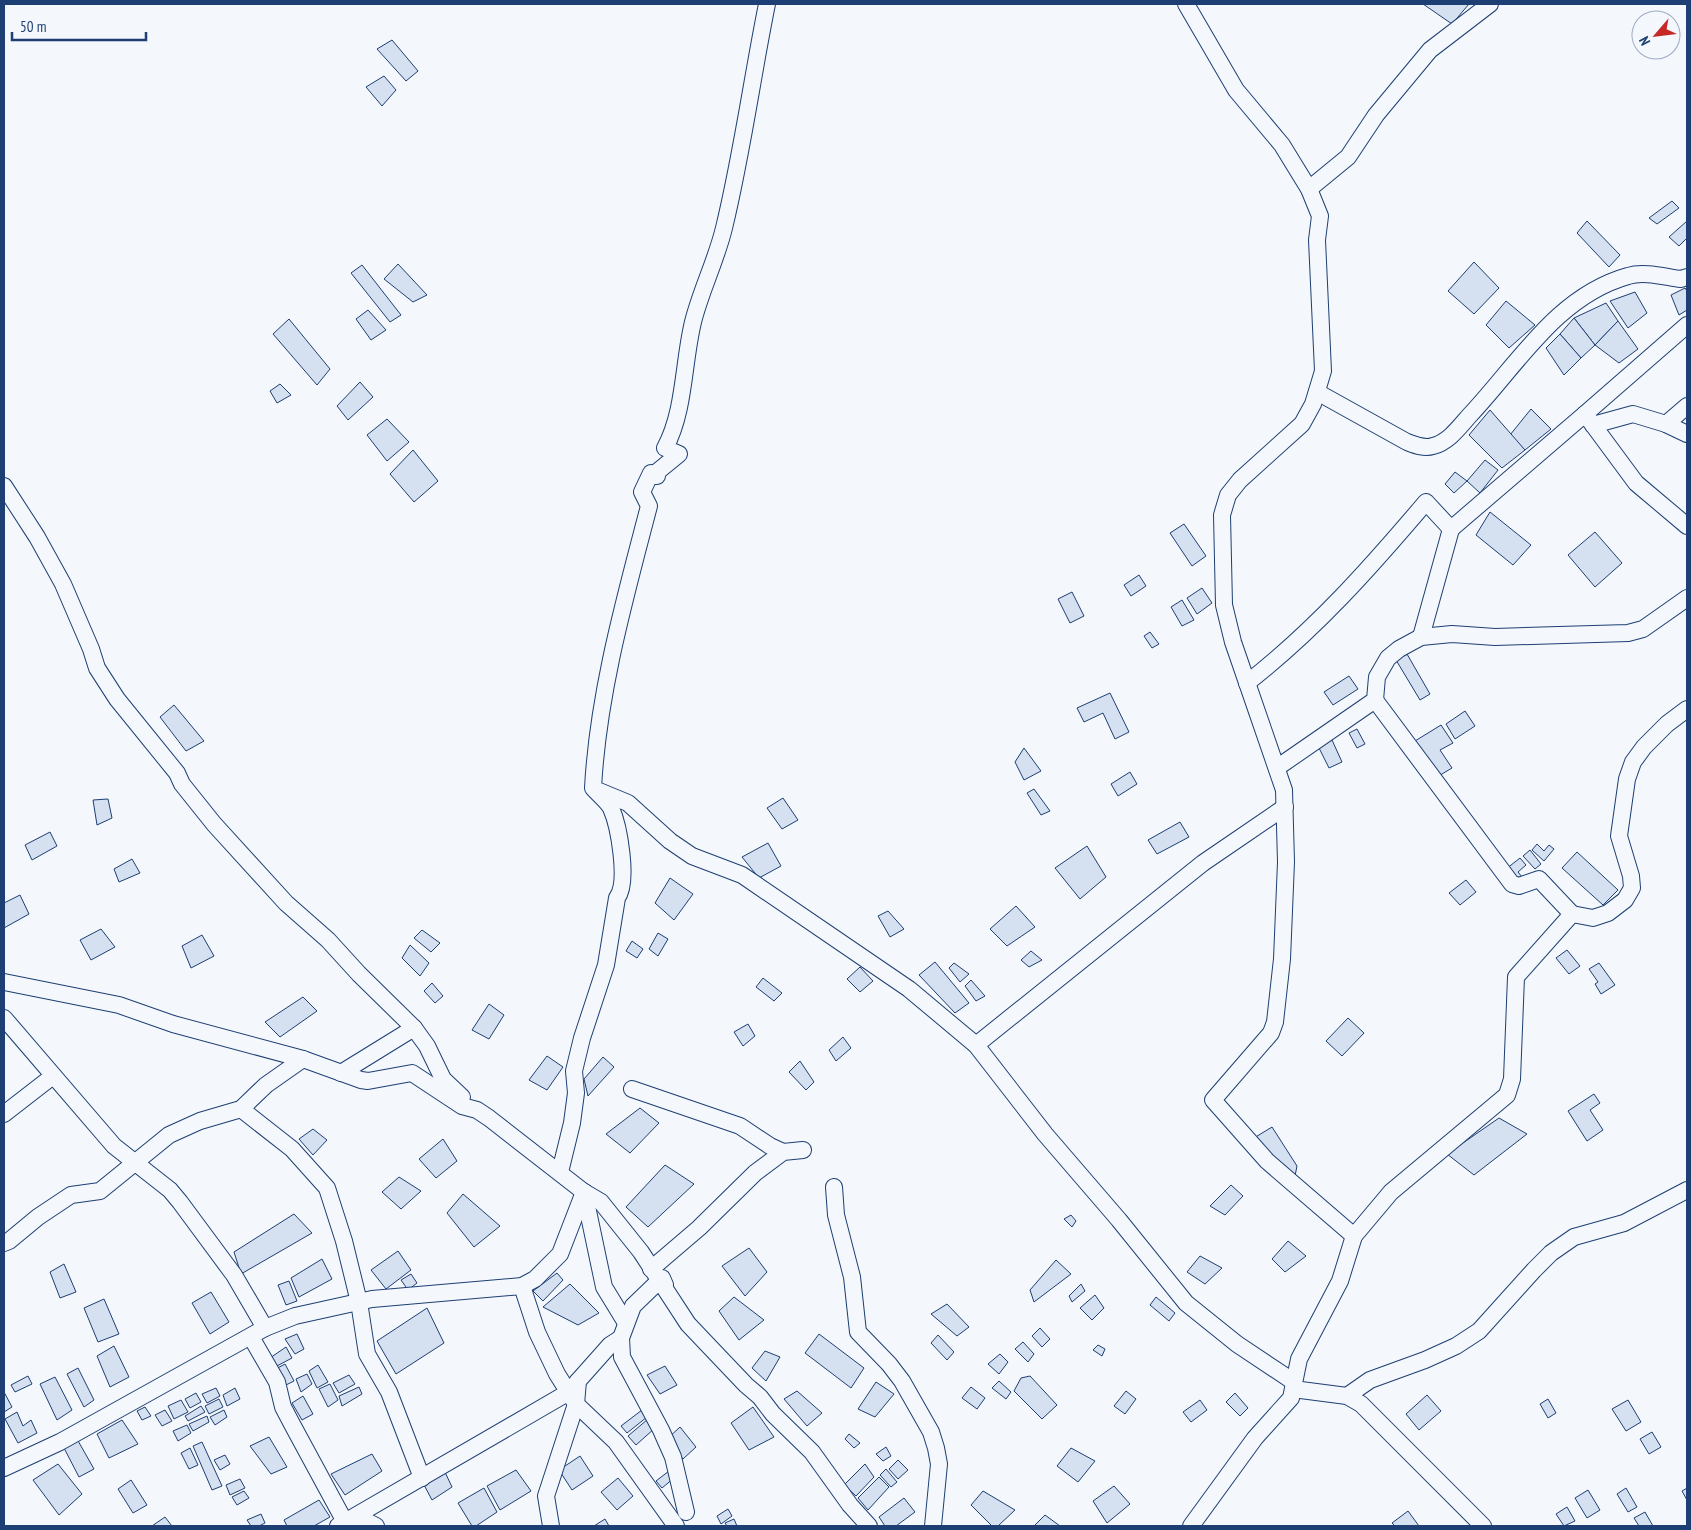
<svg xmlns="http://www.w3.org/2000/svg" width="1691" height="1530" font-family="'PT Sans Narrow',sans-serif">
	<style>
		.building { fill: #d5e0f0; stroke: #1d3f73 }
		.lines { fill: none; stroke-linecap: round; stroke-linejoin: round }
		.street-casing { stroke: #1d3f73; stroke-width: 18 }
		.street { stroke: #f4f7fb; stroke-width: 16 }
	</style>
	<rect width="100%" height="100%" fill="#f4f7fb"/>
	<g class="building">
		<path d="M1423 4H1469L1452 24Z"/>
		<path d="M392 40 418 71 406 81 377 49Z"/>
		<path d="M384 76 396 90 382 106 366 87Z"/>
		<path d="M1672 201 1679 208 1657 224 1649 218Z"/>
		<path d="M1587 221 1620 255 1609 267 1577 233Z"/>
		<path d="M1687 221V238L1679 246 1669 237Z"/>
		<path d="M1474 262 1499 288 1474 314 1448 291Z"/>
		<path d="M398 264 427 295 413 302 384 279Z"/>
		<path d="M362 265 401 315 390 322 351 273Z"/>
		<path d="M1685 288 1687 291V310L1679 315 1671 295Z"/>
		<path d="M1635 292 1647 313 1628 328 1610 301Z"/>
		<path d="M1506 301 1535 325 1509 348 1486 325Z"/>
		<path d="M1606 303 1618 321 1595 345 1574 318Z"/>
		<path d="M368 310 386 330 371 340 356 319Z"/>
		<path d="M1574 318 1595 345 1581 358 1560 334Z"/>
		<path d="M289 319 330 369 317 385 273 334Z"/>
		<path d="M1618 321 1638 349 1619 363 1595 345Z"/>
		<path d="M1560 334 1581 358 1564 375 1546 348Z"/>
		<path d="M360 382 373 397 348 420 337 406Z"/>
		<path d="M280 384 291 395 277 403 270 391Z"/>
		<path d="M1531 409 1551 429 1525 450 1510 435Z"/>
		<path d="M1490 410 1525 450 1502 468 1469 435Z"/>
		<path d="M387 419 409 442 387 461 367 435Z"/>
		<path d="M413 450 438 481 414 502 390 474Z"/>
		<path d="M1485 460 1498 470 1480 493 1467 481Z"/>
		<path d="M1455 472 1467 481 1454 493 1445 484Z"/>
		<path d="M1490 512 1531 545 1513 565 1476 535Z"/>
		<path d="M1184 524 1206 556 1192 566 1170 533Z"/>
		<path d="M1595 532 1622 563 1595 587 1568 555Z"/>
		<path d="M1139 575 1146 586 1131 596 1124 585Z"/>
		<path d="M1202 588 1212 603 1197 614 1187 598Z"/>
		<path d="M1072 592 1084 616 1070 623 1058 599Z"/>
		<path d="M1182 600 1194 620 1182 626 1171 607Z"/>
		<path d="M1150 632 1159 644 1152 648 1144 636Z"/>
		<path d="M1407 654 1430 694 1420 700 1396 660Z"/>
		<path d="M1349 676 1358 689 1333 705 1324 692Z"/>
		<path d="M1110 693 1129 732 1115 739 1103 713 1084 722 1077 708Z"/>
		<path d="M174 705 204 741 186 751 160 717Z"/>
		<path d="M1465 711 1475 726 1455 739 1446 724Z"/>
		<path d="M1441 725 1453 743 1440 750 1452 768 1437 777 1415 741Z"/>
		<path d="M1357 729 1365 744 1357 748 1349 733Z"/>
		<path d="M1332 740 1342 762 1329 768 1318 746Z"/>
		<path d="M1024 748 1041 771 1024 780 1015 762Z"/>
		<path d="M1130 772 1137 784 1118 796 1111 784Z"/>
		<path d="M1034 789 1050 811 1041 815 1027 793Z"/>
		<path d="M783 798 798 820 782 829 767 808Z"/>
		<path d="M108 799 112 818 97 825 93 800Z"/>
		<path d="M1180 822 1189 837 1157 854 1148 840Z"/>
		<path d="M50 832 57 846 32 860 25 845Z"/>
		<path d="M768 843 781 866 759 878 742 857Z"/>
		<path d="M1537 844 1544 851 1549 845 1554 849 1544 861 1532 850Z"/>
		<path d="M1087 846 1106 877 1080 899 1055 868Z"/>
		<path d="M1530 850 1541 864 1535 869 1523 856Z"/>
		<path d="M1577 852 1618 890 1603 905 1562 868Z"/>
		<path d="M1520 858 1526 865 1518 872 1522 877 1516 881 1506 869Z"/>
		<path d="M132 859 140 873 119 882 114 869Z"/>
		<path d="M670 878 693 894 674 920 655 903Z"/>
		<path d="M1466 880 1476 892 1460 905 1449 893Z"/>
		<path d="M20 895 29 914 4 928V903Z"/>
		<path d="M1016 906 1035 927 1007 946 990 929Z"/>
		<path d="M888 911 904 929 890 937 878 916Z"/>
		<path d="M101 929 115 947 91 960 80 940Z"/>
		<path d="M422 930 440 943 431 952 414 938Z"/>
		<path d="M658 933 668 939 658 956 649 949Z"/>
		<path d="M202 935 214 956 191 968 182 946Z"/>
		<path d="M632 941 643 949 637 958 626 951Z"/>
		<path d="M410 945 429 963 420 976 402 958Z"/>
		<path d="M1567 950 1580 966 1569 974 1556 958Z"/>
		<path d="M1031 951 1042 960 1029 967 1021 960Z"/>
		<path d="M935 962 969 1003 955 1013 919 975Z"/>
		<path d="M954 963 969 974 960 982 949 968Z"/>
		<path d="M1599 963 1615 985 1601 994 1595 984 1598 982 1589 969Z"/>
		<path d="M860 967 873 981 860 992 847 979Z"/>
		<path d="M763 978 782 993 774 1001 756 987Z"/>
		<path d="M971 980 985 996 976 1001 965 986Z"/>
		<path d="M432 983 443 996 435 1003 424 991Z"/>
		<path d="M303 997 317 1011 280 1037 265 1022Z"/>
		<path d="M489 1004 504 1015 489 1039 472 1030Z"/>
		<path d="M1348 1018 1364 1033 1342 1056 1326 1041Z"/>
		<path d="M748 1024 755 1036 743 1046 734 1032Z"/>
		<path d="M843 1037 851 1048 836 1061 829 1050Z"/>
		<path d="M547 1056 563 1067 547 1090 529 1080Z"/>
		<path d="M603 1057 614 1067 588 1096 584 1079Z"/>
		<path d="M800 1061 814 1082 806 1090 789 1072Z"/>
		<path d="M1594 1094 1600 1103 1590 1110 1603 1130 1587 1141 1568 1111Z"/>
		<path d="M640 1108 659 1123 630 1153 606 1134Z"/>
		<path d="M1499 1118 1527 1134 1474 1175 1447 1154Z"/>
		<path d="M1272 1127 1297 1166 1294 1181 1254 1138Z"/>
		<path d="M313 1129 327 1140 313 1155 299 1139Z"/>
		<path d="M443 1139 457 1161 436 1178 419 1159Z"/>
		<path d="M665 1165 694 1184 648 1227 626 1207Z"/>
		<path d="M399 1177 421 1191 401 1209 382 1192Z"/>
		<path d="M1231 1185 1243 1196 1225 1215 1210 1206Z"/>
		<path d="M463 1194 500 1226 474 1247 447 1213Z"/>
		<path d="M294 1214 312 1233 241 1274 234 1252Z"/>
		<path d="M1071 1215 1076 1221 1072 1227 1064 1219Z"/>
		<path d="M1288 1241 1306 1256 1285 1272 1272 1259Z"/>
		<path d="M749 1248 767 1272 745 1296 722 1266Z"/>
		<path d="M398 1251 411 1270 386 1289 371 1270Z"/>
		<path d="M1200 1256 1222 1268 1205 1284 1187 1272Z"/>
		<path d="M322 1259 332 1279 299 1297 291 1278Z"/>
		<path d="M1056 1260 1071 1274 1034 1302 1030 1290Z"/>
		<path d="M64 1264 76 1292 60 1298 50 1272Z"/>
		<path d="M557 1273 563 1280 543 1301 533 1291Z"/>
		<path d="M411 1274 417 1283 408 1290 401 1280Z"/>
		<path d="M289 1281 297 1301 286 1305 278 1285Z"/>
		<path d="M570 1284 599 1313 578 1325 543 1307Z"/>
		<path d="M1081 1284 1085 1291 1072 1302 1069 1296Z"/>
		<path d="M211 1292 229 1322 210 1334 192 1303Z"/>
		<path d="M1095 1295 1104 1308 1092 1320 1080 1308Z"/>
		<path d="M734 1297 764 1320 739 1340 719 1311Z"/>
		<path d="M1156 1297 1175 1313 1169 1321 1150 1305Z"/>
		<path d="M104 1299 119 1334 98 1342 84 1308Z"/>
		<path d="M947 1304 969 1327 957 1336 931 1314Z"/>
		<path d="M427 1308 444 1343 396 1374 377 1341Z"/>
		<path d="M1040 1328 1050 1339 1042 1347 1032 1336Z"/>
		<path d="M297 1334 304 1349 295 1354 285 1339Z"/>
		<path d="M819 1334 864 1368 851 1388 805 1353Z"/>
		<path d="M938 1335 954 1352 947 1360 931 1343Z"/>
		<path d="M1023 1342 1034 1354 1028 1362 1015 1349Z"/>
		<path d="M1098 1345 1105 1349 1102 1356 1093 1350Z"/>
		<path d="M114 1346 129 1377 110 1387 97 1356Z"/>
		<path d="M286 1347 292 1358 275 1367 270 1358Z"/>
		<path d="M765 1351 780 1357 766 1381 752 1368Z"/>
		<path d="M1000 1354 1008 1362 999 1374 988 1364Z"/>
		<path d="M285 1364 294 1381 282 1387 274 1370Z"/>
		<path d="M318 1365 328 1382 317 1388 309 1371Z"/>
		<path d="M665 1366 677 1385 660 1394 647 1375Z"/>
		<path d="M78 1368 94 1400 84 1407 67 1374Z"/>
		<path d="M307 1374 312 1384 301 1392 296 1379Z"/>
		<path d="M349 1375 355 1384 339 1393 333 1383Z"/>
		<path d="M28 1376 32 1384 15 1392 11 1385Z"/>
		<path d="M1030 1376 1057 1405 1042 1419 1014 1391 1021 1378Z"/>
		<path d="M55 1377 72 1410 57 1420 40 1384Z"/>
		<path d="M999 1381 1011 1392 1006 1399 992 1388Z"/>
		<path d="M876 1382 894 1394 875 1417 858 1409Z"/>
		<path d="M330 1384 338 1400 328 1407 319 1389Z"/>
		<path d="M359 1387 362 1394 342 1406 339 1396Z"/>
		<path d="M971 1387 985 1398 977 1409 962 1398Z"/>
		<path d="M216 1388 220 1396 207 1403 202 1394Z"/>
		<path d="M235 1388 240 1399 227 1406 223 1395Z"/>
		<path d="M797 1391 822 1413 807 1426 784 1399Z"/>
		<path d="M1126 1391 1136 1399 1125 1414 1114 1406Z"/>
		<path d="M4 1392 12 1407 4 1412Z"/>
		<path d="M196 1393 201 1402 190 1408 185 1399Z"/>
		<path d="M1235 1393 1248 1408 1240 1416 1226 1402Z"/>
		<path d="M1427 1395 1441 1411 1419 1430 1406 1414Z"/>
		<path d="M303 1396 313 1414 302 1420 292 1403Z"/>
		<path d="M219 1399 223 1407 209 1414 205 1406Z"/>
		<path d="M1548 1399 1556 1413 1548 1418 1540 1404Z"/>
		<path d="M181 1400 188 1412 174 1419 168 1406Z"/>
		<path d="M1200 1400 1207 1410 1191 1422 1183 1412Z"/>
		<path d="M1628 1400 1641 1422 1626 1431 1612 1409Z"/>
		<path d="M201 1406 205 1412 188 1421 185 1416Z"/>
		<path d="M145 1407 151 1416 142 1420 137 1411Z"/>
		<path d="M753 1407 774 1437 749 1450 731 1423Z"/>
		<path d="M165 1410 172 1421 162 1426 155 1415Z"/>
		<path d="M224 1410 227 1417 215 1425 210 1417Z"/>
		<path d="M642 1410 647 1417 627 1433 621 1426Z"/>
		<path d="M17 1412 23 1426 31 1420 37 1433 18 1443 5 1419Z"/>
		<path d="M207 1416 209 1422 193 1431 189 1424Z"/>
		<path d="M648 1419 655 1428 636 1445 628 1436Z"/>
		<path d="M122 1420 138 1444 109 1458 97 1434Z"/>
		<path d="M187 1425 191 1433 178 1441 173 1431Z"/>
		<path d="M680 1427 696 1447 683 1459 667 1439Z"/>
		<path d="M1652 1432 1661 1447 1649 1454 1640 1439Z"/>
		<path d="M849 1434 860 1443 854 1448 845 1439Z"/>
		<path d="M269 1437 287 1467 271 1474 250 1446Z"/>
		<path d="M77 1439 94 1469 79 1477 64 1448Z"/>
		<path d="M202 1442 222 1486 212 1490 193 1446Z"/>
		<path d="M886 1447 891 1456 883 1461 876 1454Z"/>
		<path d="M190 1448 198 1465 189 1469 181 1453Z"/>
		<path d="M1071 1448 1095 1461 1078 1482 1057 1466Z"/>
		<path d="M372 1454 382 1471 345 1495 331 1474Z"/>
		<path d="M225 1455 230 1464 220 1470 214 1460Z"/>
		<path d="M580 1456 593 1476 572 1490 559 1470Z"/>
		<path d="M898 1460 908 1470 898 1479 889 1469Z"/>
		<path d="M58 1464 82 1494 59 1515 33 1480Z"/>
		<path d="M865 1464 874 1477 856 1496 844 1485Z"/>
		<path d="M886 1469 897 1482 891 1487 880 1475Z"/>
		<path d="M444 1470 452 1487 432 1500 423 1483Z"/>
		<path d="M516 1470 531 1491 500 1510 487 1486Z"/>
		<path d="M669 1471 674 1478 662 1488 656 1481Z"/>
		<path d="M879 1477 889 1487 868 1510 858 1498Z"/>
		<path d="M618 1478 633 1496 617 1510 601 1492Z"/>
		<path d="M240 1479 245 1488 230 1495 226 1485Z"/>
		<path d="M131 1480 147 1505 133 1513 118 1489Z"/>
		<path d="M1114 1486 1130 1504 1107 1523 1093 1501Z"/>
		<path d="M484 1488 497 1512 476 1526H472L458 1503Z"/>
		<path d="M1626 1488 1637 1507 1628 1512 1617 1494Z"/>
		<path d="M1687 1488V1500L1682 1491Z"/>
		<path d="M1588 1490 1600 1510 1587 1518 1575 1498Z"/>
		<path d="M244 1491 249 1498 237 1505 232 1497Z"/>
		<path d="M983 1491 1015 1510 998 1526H992L971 1505Z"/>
		<path d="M904 1498 915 1512 896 1526H885L879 1517Z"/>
		<path d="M319 1500 330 1517 314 1526H287L284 1520Z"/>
		<path d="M1567 1507 1575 1521 1564 1526 1556 1514Z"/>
		<path d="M728 1509 732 1516 721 1524 717 1516Z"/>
		<path d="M1408 1511 1419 1526H1395L1392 1523Z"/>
		<path d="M1645 1512 1653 1526H1639L1634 1518Z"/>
		<path d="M261 1514 265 1523 259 1526H251L247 1520Z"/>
		<path d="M1045 1515 1060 1526H1034Z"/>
		<path d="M165 1517 172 1526H152Z"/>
		<path d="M605 1519 609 1526H594Z"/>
		<path d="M734 1519 737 1526H727L725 1523Z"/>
	</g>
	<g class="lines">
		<g class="street-casing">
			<g id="street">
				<path d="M1186 4 1236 90 1282 145 1309 189 1320 216 1317 240 1323 371 1313 404 1302 424 1240 480 1228 495 1222 515 1224 605 1233 642 1284 790 1286 862 1282 959 1275 1022 1271 1033 1213 1100 1267 1161 1354 1236"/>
				<path d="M1309 189 1348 157 1376 115 1430 50 1490 4"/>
				<path d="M1317 392 1407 442C1415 445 1424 449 1433 446 1449 442 1460 426 1470 415 1518 364 1557 296 1628 276 1644 271 1665 277 1681 279L1687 277"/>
				<path d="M1585 414 1687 325"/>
				<path d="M1666 424 1687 406"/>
				<path d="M1593 425 1633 414 1666 424 1687 434"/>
				<path d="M4 486 37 537 63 584 91 649 97 668 117 699 177 773 182 784 214 824 286 903 328 940 359 974 414 1028 427 1046 443 1079 462 1097"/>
				<path d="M1421 637 1451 529"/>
				<path d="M1247 683C1316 629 1370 568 1426 502L1451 529 1585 414 1636 483 1687 526"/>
				<path d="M1375 700 1512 884 1519 886 1539 879 1572 914"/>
				<path d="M1278 767 1375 700 1377 677 1388 658 1399 649 1421 637 1452 634 1495 637 1628 633 1643 629 1687 598"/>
				<path d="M599 791 628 803 670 841 692 856 742 875 909 989 976 1045 1045 1134 1119 1220 1186 1303 1237 1344 1294 1382"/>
				<path d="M4 982 119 1005 173 1024 303 1059 361 1080 368 1081 412 1073 462 1106 477 1110 489 1118 584 1192 601 1202 641 1252 688 1324 746 1385 760 1397 773 1414 812 1452 850 1505 869 1526"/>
				<path d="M4 1018 114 1146 170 1190 180 1202 234 1275 265 1328"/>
				<path d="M976 1045 1203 863 1285 807"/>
				<path d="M341 1073 414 1028"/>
				<path d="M632 1089 740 1126 770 1146 783 1152"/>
				<path d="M241 1109 292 1149 327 1188 344 1241 359 1302 367 1354 389 1392 422 1478"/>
				<path d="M4 1114 53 1076"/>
				<path d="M560 1172 572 1123 576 1093 574 1071 582 1038 606 965 617 898C629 882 619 826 611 808 607 801 598 794 593 788 598 693 625 598 649 506L642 492 651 473 657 476V472L679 454 665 448C685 411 683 363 693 322 701 290 716 261 724 228 742 154 752 78 767 4"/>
				<path d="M834 1187 836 1215 852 1277 858 1332 889 1364 902 1381 931 1432 936 1448 939 1464 933 1526"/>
				<path d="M584 1192 604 1287 626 1323"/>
				<path d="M4 1243 9 1241 38 1217 71 1195 100 1191 169 1135 200 1121 241 1109 266 1085 303 1059"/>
				<path d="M651 1269 699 1228 755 1173 783 1152 803 1150"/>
				<path d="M665 1285 662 1278 633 1306 621 1338 622 1357 661 1430 673 1457 686 1512"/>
				<path d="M522 1286 537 1332 557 1374 576 1404 616 1442 676 1526"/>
				<path d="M251 1337 277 1382 283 1407 293 1426 345 1522H368L376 1526"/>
				<path d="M1293 1389 1347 1396 1361 1404 1483 1526"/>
				<path d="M1347 1396 1370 1380 1425 1360 1456 1346 1479 1331 1534 1270 1551 1253 1574 1237 1624 1223 1687 1190"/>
				<path d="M4 1468 60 1442 265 1328 295 1316 372 1299 522 1286 535 1279 560 1254 584 1192"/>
				<path d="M338 1526 569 1392 578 1381"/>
				<path d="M551 1526 546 1496 576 1404 578 1381 610 1345 621 1338"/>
				<path d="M1191 1526 1255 1438 1291 1398 1299 1359 1340 1281 1354 1236 1391 1192 1507 1095 1512 1079 1516 977 1572 914 1593 918 1608 913 1625 900 1632 888 1631 876 1619 836 1627 779 1633 762 1644 747 1667 724 1687 709"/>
			</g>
		</g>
		<use href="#street" class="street"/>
	</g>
	<rect width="1691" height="1530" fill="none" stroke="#1d3f73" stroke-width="10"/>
	<g transform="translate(1656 35) rotate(242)"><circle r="24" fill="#f4f7fb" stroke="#9eadc5"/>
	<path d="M0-4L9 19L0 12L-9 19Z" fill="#c62828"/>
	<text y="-8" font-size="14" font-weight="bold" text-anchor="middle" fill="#1d3f73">N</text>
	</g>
	<path d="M12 32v8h134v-8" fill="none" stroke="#1d3f73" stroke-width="2.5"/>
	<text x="20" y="32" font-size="15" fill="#1d3f73" stroke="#f4f7fb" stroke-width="4" paint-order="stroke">50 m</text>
</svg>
